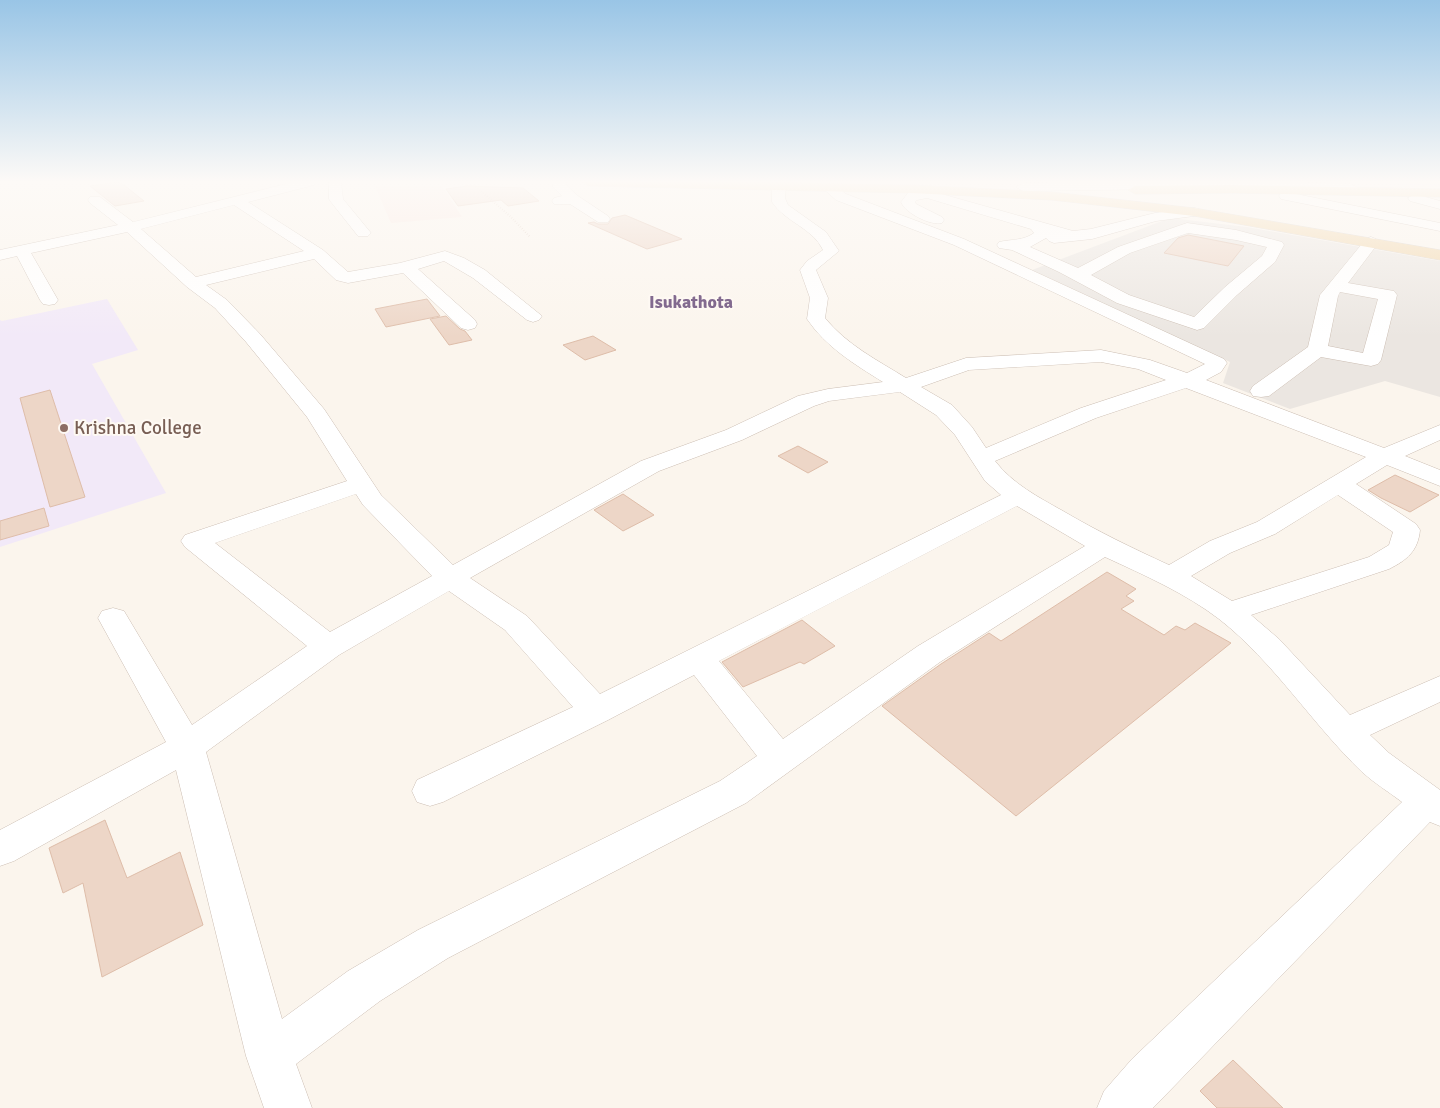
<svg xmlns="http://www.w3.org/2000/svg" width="1440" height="1108" font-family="Signika,sans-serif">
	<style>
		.commercial { fill: #fae9e2 }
		.industrial { fill: #ebe6e1 }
		.education { fill: #f2e9f8 }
		.building { fill: #edd6c7; stroke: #debda9 }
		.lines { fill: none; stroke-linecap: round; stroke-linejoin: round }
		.minor-casing { stroke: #ccbeb3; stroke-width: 1 }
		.major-casing { stroke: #d8d2ce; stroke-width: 1 }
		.path { stroke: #d3b9aa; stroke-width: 2; stroke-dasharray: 0.5 2; stroke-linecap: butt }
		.minor { fill: #fff; fill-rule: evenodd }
		.major { fill: #f1d7ad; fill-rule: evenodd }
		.education-dot { fill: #8d6e63; stroke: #fef9f3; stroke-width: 2 }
		.labels { text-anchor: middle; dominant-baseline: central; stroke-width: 4; stroke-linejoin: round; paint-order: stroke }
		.far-quarter-label { font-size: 18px; font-weight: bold; fill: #826a8f; stroke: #fef9f3 }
		.education-label { font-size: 19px; fill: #785e54; stroke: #fef9f3; text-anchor: start }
	</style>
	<rect width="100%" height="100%" fill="#fbf5ed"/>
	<path class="commercial" d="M375 186H442L462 217 391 223Z"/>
	<path class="industrial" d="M1170 218 1247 227 1440 261V397L1385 381 1290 409 1223 383 1230 362 1032 270Z"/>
	<g class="education">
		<path d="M1298 182H1440V186Z"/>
		<path d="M107 299 138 350 92 364 166 493 0 547V320L2 321Z"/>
	</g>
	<g class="building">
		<path d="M118 182 124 185 144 201 115 206 90 186Z"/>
		<path d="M467 186 523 188 539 201 508 206 501 200 458 206 446 189Z"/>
		<path d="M625 215 682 239 647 249 588 223 594 222 598 224H608L612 218Z"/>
		<path d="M1188 235 1244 246 1228 266 1164 253 1178 238Z"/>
		<path d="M427 299 440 316 386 327 375 309Z"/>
		<path d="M446 316 460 329 465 331 472 340 449 345 430 319Z"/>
		<path d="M593 336 616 350 585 360 563 345Z"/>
		<path d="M50 390 85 497 50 507 20 398Z"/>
		<path d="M798 446 828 462 808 473 778 456Z"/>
		<path d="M1395 475 1439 495 1410 512 1381 498 1368 490Z"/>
		<path d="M623 494 654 515 623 531 594 510Z"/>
		<path d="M44 508 49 526 0 540V521Z"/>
		<path d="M1107 572 1136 589 1126 596 1134 601 1121 609 1164 635 1176 626 1185 630 1195 623 1231 643 1016 816 882 706 941 664 989 633 1001 641Z"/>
		<path d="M802 620 835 646 804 664 800 662 743 687 722 662Z"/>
		<path d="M105 820 127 878 180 852 203 925 102 977 83 883 63 893 49 848Z"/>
		<path d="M1233 1060 1283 1108H1217L1200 1091Z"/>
	</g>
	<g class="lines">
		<g class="minor-casing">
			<g id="minor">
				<path d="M294 182H316L314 185 248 202 323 250 348 272 400 263 445 251 464 258 485 270 542 316 539 320 533 322 527 320 473 278 444 261 418 269 475 320 477 324 475 328 468 330 461 328 403 273 348 283 336 280 314 259 206 285 227 300 260 334 324 409 381 495 453 565 641 461 726 430 798 396 828 389 883 382C854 364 826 347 807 319L810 298 800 270 807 261 823 250C813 228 785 222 772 202V186L779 182 786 186 785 198 788 205 826 232 839 251 816 270 828 298 825 318C847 345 877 360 906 378L966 358 1101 350 1150 360 1187 373 1205 364 954 245 836 200 826 191 834 184H844L846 187 842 191 846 194 964 239 1224 359 1227 363 1221 372 1206 380 1384 448 1440 425V440L1405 456 1440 470V486L1387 465 1356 484 1416 524 1420 530C1418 551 1407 560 1389 569L1251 615 1279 639 1350 715 1440 676V702L1370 735 1389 753 1440 790V826L1430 822 1153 1108H1097L1104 1091 1132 1059 1402 802C1389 792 1374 783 1362 772 1312 724 1274 662 1219 619 1185 593 1144 575 1105 557L940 662 746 803 448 958 380 1001 296 1064 312 1108H264L246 1056 176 770 14 861 0 866V830L166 742 98 618 102 611 113 608 124 611 192 725 307 646 185 547 181 541 185 535 347 481 307 417 246 342 215 308 187 287 127 232 31 253 58 300 55 304 49 305 43 304 40 300 17 256 0 260V250L118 225 90 203 88 200 90 197H100L133 222ZM234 205 304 251 196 277 141 229ZM1101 362 1138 369 1166 380 1081 408 986 448 972 427 952 405 921 387 969 370ZM1186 388 1366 457 1257 522 1210 541 1169 565C1132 548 1097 531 1063 511 1038 497 1013 484 995 461L1096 418ZM900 392 936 415 955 435 985 481 1001 495 600 694 527 616 470 578 659 471 742 440 814 406 829 401ZM356 494 363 505 432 576 330 632 215 543ZM1338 495 1393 532 1389 545 1369 557 1232 601 1191 576 1230 553 1275 534ZM1017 506 1085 546 918 646 783 739 719 661ZM449 591 505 630 573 707 417 780 412 791 417 802 430 806 443 802 608 720 694 675 757 756 720 781 418 930 348 971 282 1019 206 752 339 655Z"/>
				<path d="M329 182H341L343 199 371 233 368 236H358L331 202 329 199Z"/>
				<path d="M554 182H566L567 186 578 196 608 216 610 219 608 222H598L570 204H554L552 201 554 198 562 196 553 187Z"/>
				<path d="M1078 182H1291L1351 184 1358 188 1351 192 1242 188 1023 191 1016 187 1023 183Z"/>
				<path d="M913 186 1073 231 1091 229 1155 213 1194 208 1199 209 1201 212 1199 215 1194 216 1156 221 1092 239 1054 243 1049 241 1046 238 1030 247 1078 268 1118 247 1187 223 1236 230 1282 242 1284 245 1275 262 1237 295 1204 328 1197 330 1117 303 1059 272 1012 250 999 248 997 245 999 242C1012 239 1023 241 1034 233L1031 229 927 198 917 200 915 202 916 204 942 217 944 220 942 223C931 226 905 213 901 202L908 193 906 190 908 187ZM1188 233 1236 240 1267 247 1262 256 1225 287 1194 317 1129 295 1091 275 1130 253Z"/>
				<path d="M1286 192 1440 223V231L1281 199 1279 196 1281 193Z"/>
				<path d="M1415 194 1440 201V209L1410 201 1408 198Z"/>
				<path d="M1371 237 1376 239 1379 242 1348 283 1388 290 1394 291 1397 295 1381 360 1378 364 1371 366 1321 357 1269 396 1261 397 1253 396 1250 391 1253 386 1308 347 1320 295 1366 239ZM1340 292 1378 299 1363 353 1328 346 1338 296Z"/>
			</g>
		</g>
		<g class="major-casing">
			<g id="major">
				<path d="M582 182H761L911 185 1052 192 1194 208 1440 250V260L1194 216 1052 200 911 193 589 186Z"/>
				<path d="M1231 185 1440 189V197L1231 193 1135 194 1128 190 1135 186Z"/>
			</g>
		</g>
		<path class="path" d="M474 182 475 186 511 217 530 237"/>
		<use href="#minor" class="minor"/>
		<use href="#major" class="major"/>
	</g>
	<linearGradient id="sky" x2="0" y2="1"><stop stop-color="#99c5e6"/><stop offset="0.54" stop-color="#fdfaf7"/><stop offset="1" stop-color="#fdfaf7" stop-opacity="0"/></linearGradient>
	<rect width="1440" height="337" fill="url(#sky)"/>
	<circle class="education-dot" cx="64" cy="428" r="5"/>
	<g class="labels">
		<g class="far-quarter-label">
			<text x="691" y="302">Isukathota</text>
		</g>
		<g class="education-label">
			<text x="74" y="428">Krishna College</text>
		</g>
	</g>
</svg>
